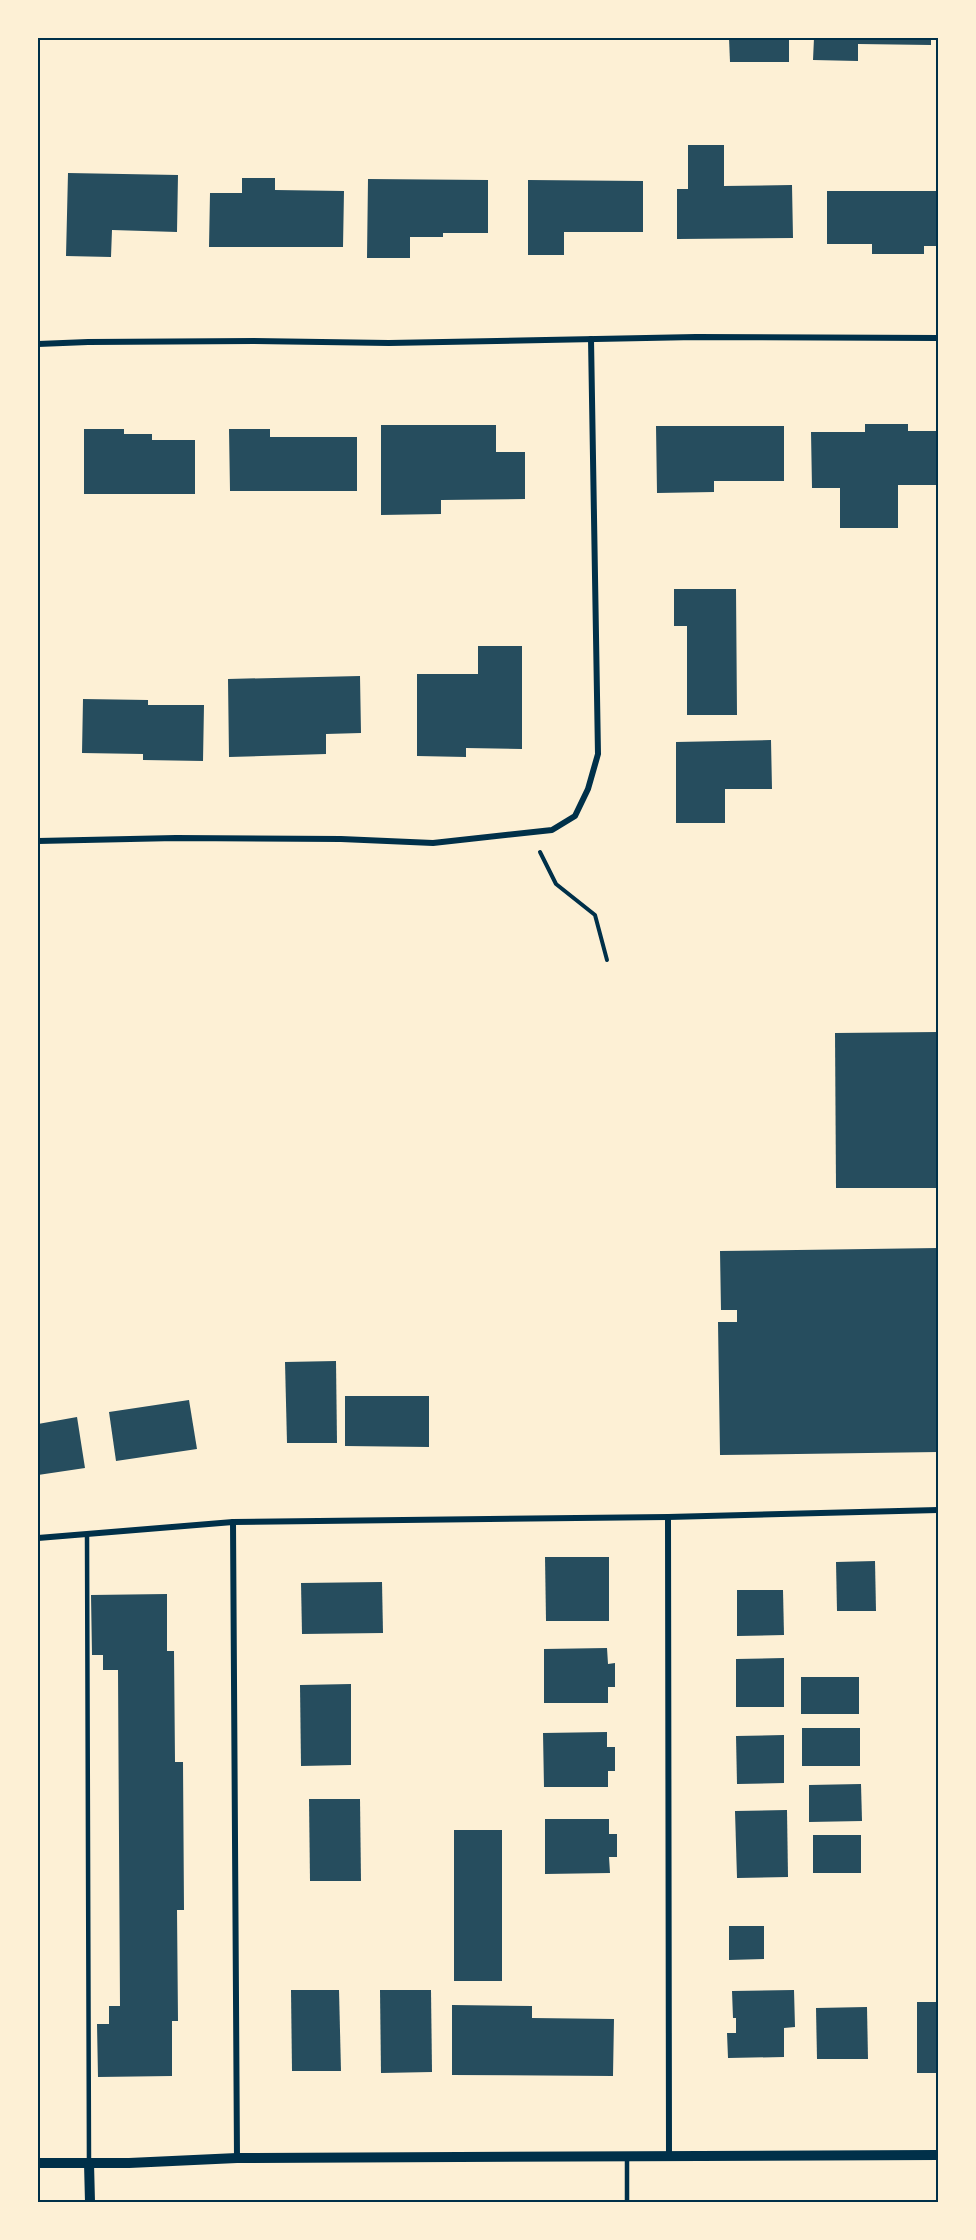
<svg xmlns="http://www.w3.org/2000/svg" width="976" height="2240" font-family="Figtree,sans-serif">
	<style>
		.building { fill: #264d5e }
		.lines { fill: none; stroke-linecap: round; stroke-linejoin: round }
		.path { stroke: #003049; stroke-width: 4 }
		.service { stroke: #003049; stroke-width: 4.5 }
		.minor { stroke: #003049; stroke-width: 6 }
		.tertiary { stroke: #003049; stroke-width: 10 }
		.neatline { fill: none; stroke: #003049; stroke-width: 2 }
	</style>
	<rect width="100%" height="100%" fill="#fdf0d5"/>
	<g class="building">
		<path d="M729 38H789V62H730Z"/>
		<path d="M814 38H931V45L858 44V61L813 60Z"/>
		<path d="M688 145H724V186L792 185 793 238 677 239V189H688Z"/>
		<path d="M68 173 178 175 177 232 112 230 111 257 66 256Z"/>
		<path d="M242 178H275V190L344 191 343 247H209L210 193H242Z"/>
		<path d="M368 179 488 180V233H443V237H410V258H367Z"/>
		<path d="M528 180 643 181V232H564V255H528Z"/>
		<path d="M827 191H938V246H924V254H872V244H827Z"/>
		<path d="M865 424H908V431H938V485H898V528H840V488H812L811 432H865Z"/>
		<path d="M381 425H496V452H525V499L441 500V514L381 515Z"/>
		<path d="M656 426H784V481H714V492L657 493Z"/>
		<path d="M84 429H124V434H152V440H195V494H84Z"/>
		<path d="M229 429H270V437H357V491H230Z"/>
		<path d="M674 589H736L737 715H687V626H674Z"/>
		<path d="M478 646H522V749L466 748V757L417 756V674H478Z"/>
		<path d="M360 676 361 733 326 734V754L229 757 228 679Z"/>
		<path d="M83 699 148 700V705H204L203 761 143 760V754L82 753Z"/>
		<path d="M771 740 772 789H725V823H676V742Z"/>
		<path d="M938 1032V1188H836L835 1033Z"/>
		<path d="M938 1248V1452L720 1455 718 1322H737V1310H721L720 1251Z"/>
		<path d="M336 1361 337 1443H287L285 1362Z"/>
		<path d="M345 1396H429V1447L345 1446Z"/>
		<path d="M189 1400 197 1449 116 1461 109 1412Z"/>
		<path d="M77 1417 85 1468 38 1475V1424Z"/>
		<path d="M545 1557H609V1621H546Z"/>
		<path d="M875 1561 876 1611H837L836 1562Z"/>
		<path d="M382 1582 383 1633 302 1634 301 1583Z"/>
		<path d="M737 1590H783L784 1635 737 1636Z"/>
		<path d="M167 1594V1651H174L175 1762H183L184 1910H177L178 2021H172V2076L98 2077 97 2024H109V2006H120L118 1670H103V1655H92L91 1595Z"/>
		<path d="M607 1648 608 1664 615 1663V1687H608V1703H544V1649Z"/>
		<path d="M784 1658V1707H736V1659Z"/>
		<rect x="801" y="1677" width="58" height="37"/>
		<path d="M351 1684V1765L301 1766 300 1685Z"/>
		<rect x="802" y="1728" width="58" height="38"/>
		<path d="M607 1732V1747H615V1771H608V1787H544L543 1733Z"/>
		<path d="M784 1735V1783L737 1784 736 1736Z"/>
		<path d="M861 1784 862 1821 809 1822V1785Z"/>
		<path d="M309 1799H360L361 1881H310Z"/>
		<path d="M787 1810 788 1877 737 1878 735 1811Z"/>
		<path d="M545 1819H609V1834H617V1857H609L610 1873 545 1874Z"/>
		<rect x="454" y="1830" width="48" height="151"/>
		<rect x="813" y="1835" width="48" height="38"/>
		<path d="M729 1926H764V1959L729 1960Z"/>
		<path d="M291 1990H339L341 2071H292Z"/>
		<path d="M380 1990H431L432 2072 381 2073Z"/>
		<path d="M794 1990 795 2027 784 2028V2057L728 2058 727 2033H736V2018H733L732 1991Z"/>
		<rect x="917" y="2002" width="21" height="71"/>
		<path d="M452 2005 532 2006V2018L614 2019 613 2076 452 2075Z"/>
		<path d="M867 2007 868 2059H817L816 2008Z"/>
	</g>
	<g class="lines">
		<path class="path" d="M540 852 556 884 595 915 607 960"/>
		<g class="service">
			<path d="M87 1534 89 2163"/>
			<path d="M627 2202V2156"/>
		</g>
		<g class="minor">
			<path d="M38 344 88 342 254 341 389 343 696 337 938 338"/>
			<path d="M38 841 176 838 341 839 433 843 552 830 575 816 588 789 598 754 591 339"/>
			<path d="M668 1517 669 2155"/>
			<path d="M233 1522 237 2158"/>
			<path d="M38 1538 233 1522 668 1517 938 1510"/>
		</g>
		<g class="tertiary">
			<path d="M38 2163H129L237 2158 938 2155"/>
			<path d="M89 2163 90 2202"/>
		</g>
	</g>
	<rect width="976" height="2240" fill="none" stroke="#fdf0d5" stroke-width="78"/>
	<rect x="39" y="39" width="898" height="2162" class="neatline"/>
</svg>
